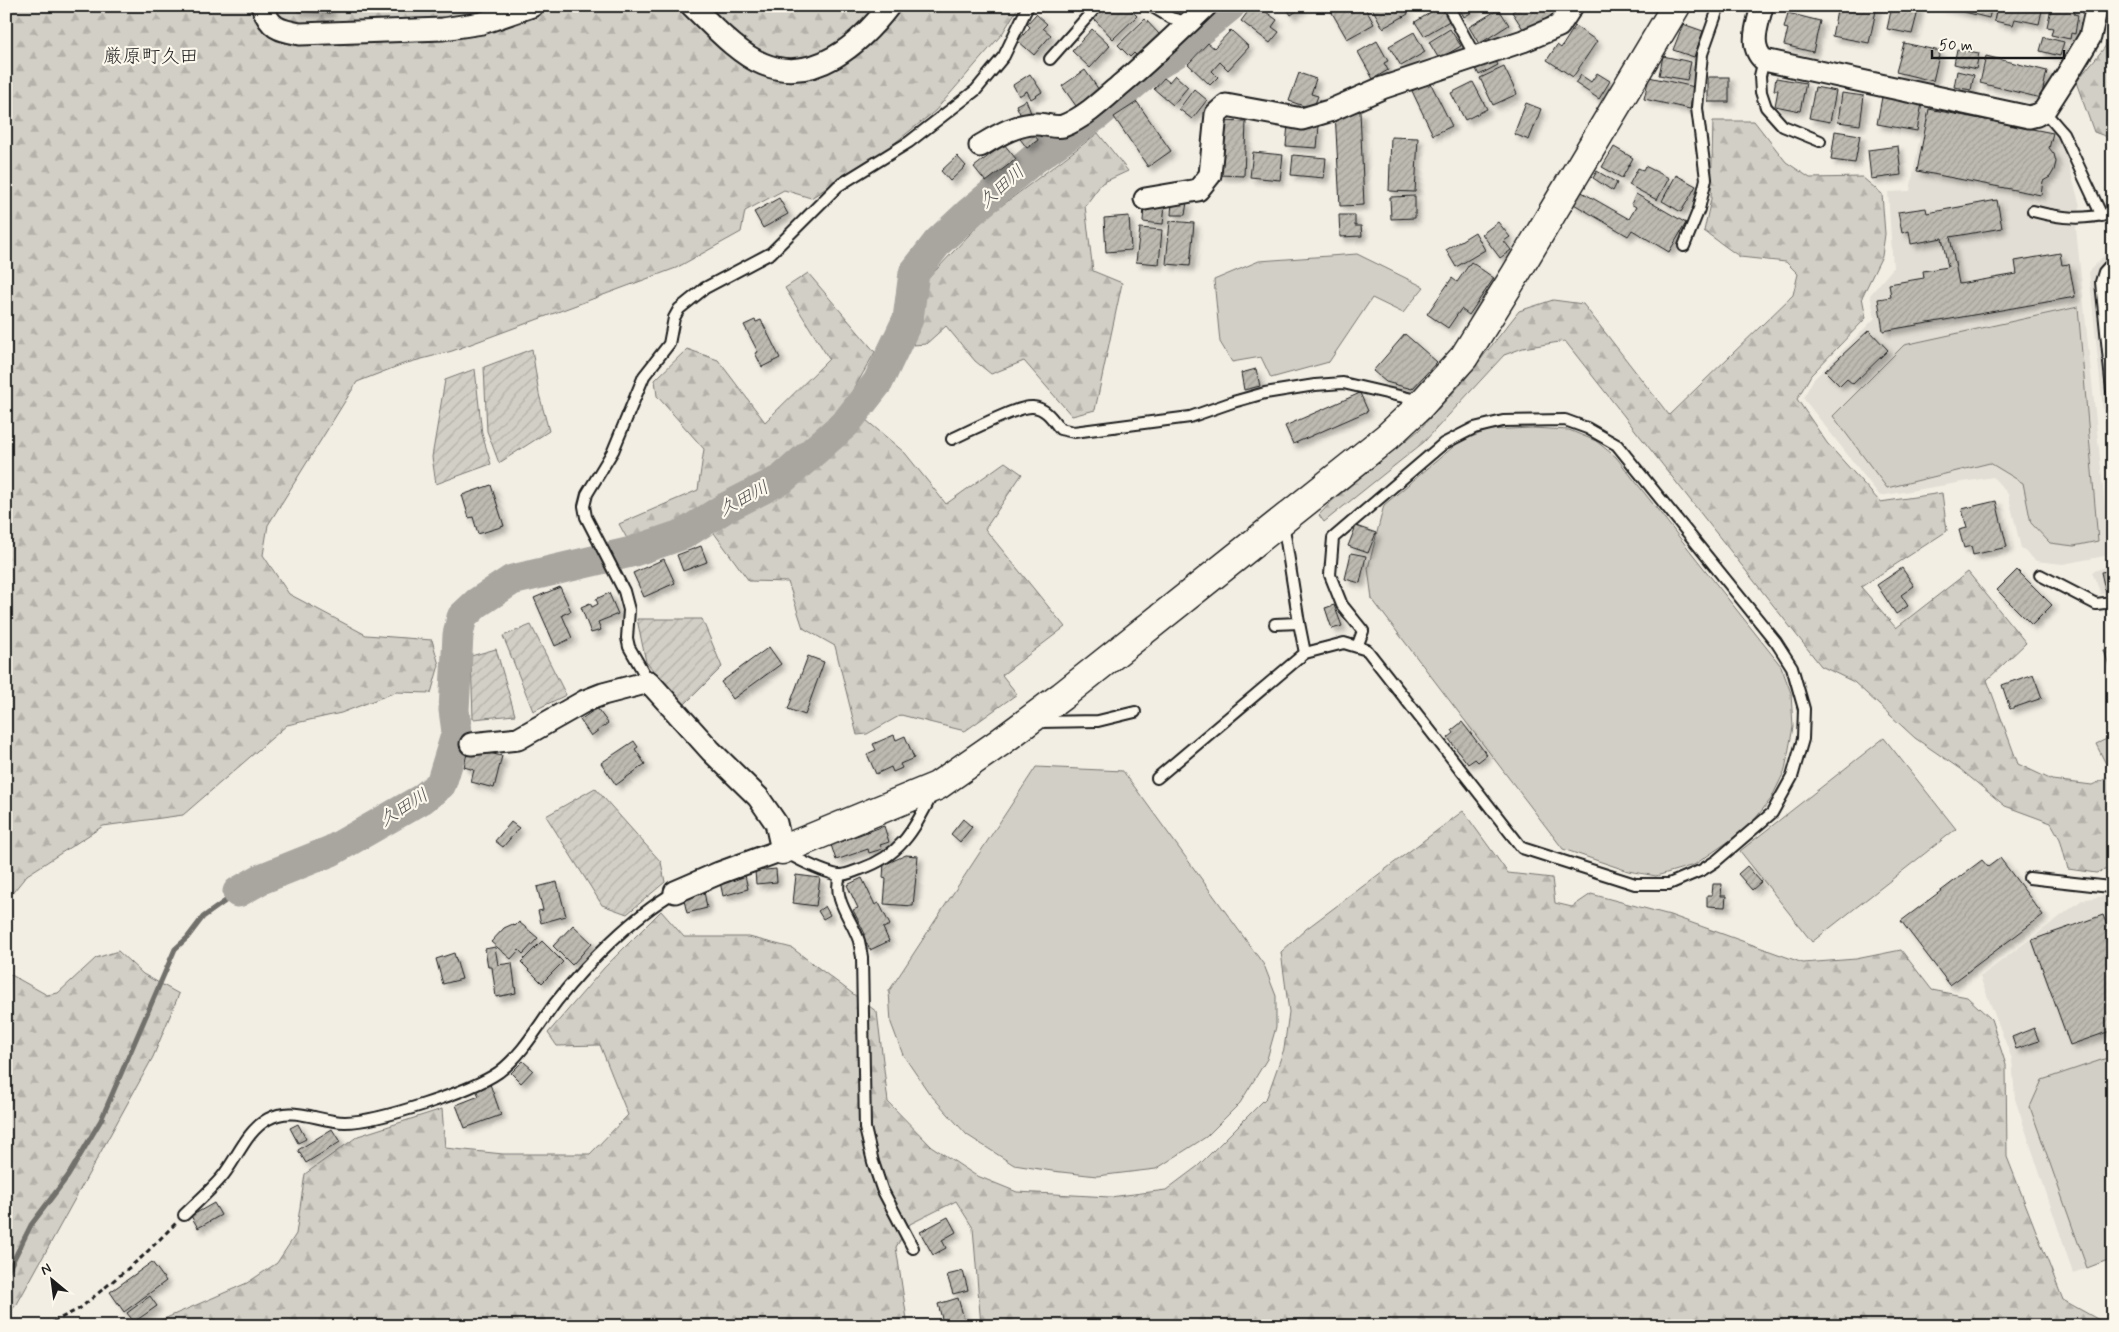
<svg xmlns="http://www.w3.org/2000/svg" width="2119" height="1332" font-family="Mynerve,'Klee One',sans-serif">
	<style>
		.built { fill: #e2ded5 }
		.grass { fill: #d2cfc6; stroke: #777671 }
		.forest { fill: url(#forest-firs); stroke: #777671 }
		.garden { fill: url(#garden-furrows); stroke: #777671 }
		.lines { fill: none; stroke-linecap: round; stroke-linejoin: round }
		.stream { stroke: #716f6b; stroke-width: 5 }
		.river { stroke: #a9a6a0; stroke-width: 31 }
		.building { fill: url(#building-hatch); stroke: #1c1c1c; filter: url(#shadow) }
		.lane-casing { stroke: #1c1c1c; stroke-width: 14 }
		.street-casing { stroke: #1c1c1c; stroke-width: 25 }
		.secondary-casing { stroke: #1c1c1c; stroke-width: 31 }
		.path { stroke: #1c1c1c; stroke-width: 3; stroke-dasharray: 5 4; stroke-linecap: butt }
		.lane { stroke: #fbf7ec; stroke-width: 10 }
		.street { stroke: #fbf7ec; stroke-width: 21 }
		.secondary { stroke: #fbf7ec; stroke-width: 28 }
		.labels { text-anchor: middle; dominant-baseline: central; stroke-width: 4.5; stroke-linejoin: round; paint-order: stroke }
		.water-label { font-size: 18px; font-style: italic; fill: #545351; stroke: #fbf7ec }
		.quarter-label { font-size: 19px; fill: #1c1c1c; stroke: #fbf7ec }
	</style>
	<defs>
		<pattern id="forest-firs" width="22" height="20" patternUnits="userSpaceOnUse" patternTransform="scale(1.25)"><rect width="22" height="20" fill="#d2cfc6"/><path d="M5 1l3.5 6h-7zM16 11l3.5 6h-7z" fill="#b4b1aa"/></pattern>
		<pattern id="garden-furrows" width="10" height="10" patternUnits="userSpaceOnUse" patternTransform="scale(1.25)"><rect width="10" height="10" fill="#d2cfc6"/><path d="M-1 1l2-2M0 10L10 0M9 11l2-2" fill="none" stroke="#b4b1aa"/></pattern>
		<pattern id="building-hatch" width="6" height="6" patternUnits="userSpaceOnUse" patternTransform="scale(1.25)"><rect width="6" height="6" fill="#bdbab1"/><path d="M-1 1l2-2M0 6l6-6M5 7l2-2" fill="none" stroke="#a29f98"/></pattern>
		<filter id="shadow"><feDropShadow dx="4.5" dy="4.5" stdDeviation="2.5" flood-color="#0004"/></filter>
	</defs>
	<rect width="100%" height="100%" fill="#f2eee4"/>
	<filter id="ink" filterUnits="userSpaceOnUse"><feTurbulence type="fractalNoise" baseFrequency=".02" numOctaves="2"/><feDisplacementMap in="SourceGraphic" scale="10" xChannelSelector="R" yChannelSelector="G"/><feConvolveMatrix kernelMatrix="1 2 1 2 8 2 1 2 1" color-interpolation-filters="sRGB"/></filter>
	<g filter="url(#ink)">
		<g class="built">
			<path d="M1926 104 2050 125 2060 133 2080 206 2076 229 2110 555 2063 564 2036 561 2021 548 2008 494 1993 477 1880 496 1803 398 1813 380 1875 318 1870 295 1893 268 1888 192 1910 191Z"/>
			<path d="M2113 247V508L2089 271Z"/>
			<path d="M2113 564V593L2101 594 2092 572Z"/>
			<path d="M2113 894V1259L2073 1273 2015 1099 2012 1059 1980 977 2082 900Z"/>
		</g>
		<g class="grass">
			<path d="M1357 254 1424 287 1403 313 1372 298 1329 362 1271 378 1261 357 1232 362 1220 342 1214 280 1259 261Z"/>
			<path d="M2078 307 2098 541 2074 546 2050 543 2031 523 2023 483 1990 463 1887 488 1833 416 1904 345Z"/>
			<path d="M1532 428 1569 430 1596 441 1616 457 1781 666 1791 693 1793 727 1785 770 1771 799 1747 829 1694 865 1656 876 1628 871 1563 849 1372 599 1368 568 1384 505 1459 442 1489 430Z"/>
			<path d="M1884 738 1956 829 1812 942 1740 851Z"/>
			<path d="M1036 767 1123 771 1264 965 1276 996V1027L1267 1059 1240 1103 1206 1137 1156 1169 1097 1176 1052 1171 1014 1165 967 1135 929 1093 903 1055 891 1023 889 991Z"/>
			<path d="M2113 1056V1258L2087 1268 2030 1107 2042 1080Z"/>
		</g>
		<g class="forest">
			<path d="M6 6H1019L1002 34 935 111 887 149 811 198 784 190 745 211 741 232 676 268 452 351 403 364 357 382 268 525 263 555 289 594 366 635 432 640 439 665 431 693 396 692 341 713 287 725 183 815 103 826 27 875 6 901Z"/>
			<path d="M2113 25V131L2105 136 2094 132 2076 82 2105 47Z"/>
			<path d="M1713 121H1754L1786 162 1810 178 1862 177 1882 194 1885 234 1882 256 1862 297 1866 318 1811 375 1797 399 1827 443 1880 502 1942 493 1947 531 1861 587 1896 628 1968 572 2026 643 1987 680 2018 764 2052 780 2092 785 2112 776 2096 744 2113 736V867L2096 873 2068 869 2060 839 2051 823 2005 806 1960 769 1915 738 1854 682 1821 666 1565 341 1523 348 1504 355 1424 442 1324 522 1319 515 1332 501 1419 430 1462 383 1519 311 1553 300 1583 304 1669 415 1793 295 1798 274 1786 262 1740 257 1704 231 1711 199Z"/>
			<path d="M1098 133 1128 171 1102 183 1085 206 1093 271 1122 283 1095 410 1072 416 1024 361 991 374 975 361 946 326 926 344 913 345 922 285 984 219Z"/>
			<path d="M808 273 875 352 846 403 905 453 946 504 1005 462 1022 474 985 529 1065 627 1002 675 1017 694 965 731 901 715 867 734 857 735 835 646 803 628 788 582 749 581 698 511 630 544 619 524 698 490 704 449 657 396 655 380 687 349 718 360 765 422 829 359 785 288Z"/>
			<path d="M1463 811 1508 873 1552 878 1555 903 1572 907 1591 894 1670 915 1803 963 1856 959 1901 950 1932 990 1967 997 1991 1019 2006 1065 2007 1157 2063 1300 2110 1326H981L973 1228 956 1201 910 1224 896 1247 908 1326H143L164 1319 247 1283 277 1263 296 1234 305 1174 358 1136 442 1109 445 1148 503 1154H590L628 1115 600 1045 557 1046 548 1033 604 968 661 911 684 937H749L792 948 877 1012 888 1102 931 1146 975 1175 1017 1192 1110 1197 1166 1190 1198 1166 1267 1097 1284 1049 1289 1012 1281 952 1306 929Z"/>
			<path d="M118 951 143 974 179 994 153 1057 17 1304 6 1316V972L47 995 58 993 96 958Z"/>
		</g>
		<g class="garden">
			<path d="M532 349 539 394 549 431 499 463 487 431 484 367Z"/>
			<path d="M475 369 482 434 491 464 436 484 432 457 445 380Z"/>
			<path d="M637 619H702L722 667 684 705 646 662Z"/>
			<path d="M531 625 566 695 533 711 503 636Z"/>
			<path d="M496 649 515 715 473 719 471 656Z"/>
			<path d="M595 788 661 862 665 882 627 914 602 905 546 816Z"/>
		</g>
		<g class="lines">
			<path class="stream" d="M6 1275 31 1225 68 1176 101 1120 175 949 187 938 203 917 238 892"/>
			<path class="river" d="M238 892 261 879 331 851 422 799 441 784 457 732 454 710 458 635 462 617 477 603 512 580 631 552 684 534 725 508 782 479 846 423 878 382 908 319 914 273 938 242 968 214 1034 159 1098 114 1155 66 1177 52 1193 36 1230 6"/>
		</g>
		<g class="building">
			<path d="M297 6H330V13L297 11Z"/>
			<path d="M1105 6H1127L1137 16 1113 39 1093 18Z"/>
			<path d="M1252 6H1258L1277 20 1272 27 1279 32 1270 43 1241 21Z"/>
			<path d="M1285 6H1304L1291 15Z"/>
			<path d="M1339 6H1344L1346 11 1354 6H1364L1374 24 1347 39 1331 11Z"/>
			<path d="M1371 6H1404L1408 14 1383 28Z"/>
			<path d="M1441 6 1451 20 1424 36 1415 22Z"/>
			<path d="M1458 6H1482L1464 17Z"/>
			<path d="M1520 6H1558L1560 9 1544 20 1546 23 1525 32 1512 12Z"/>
			<path d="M1838 6H1877L1869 43 1832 36Z"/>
			<path d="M1892 6 1919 7 1912 34 1887 29Z"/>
			<path d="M1940 6H1992L1989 18Z"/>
			<path d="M1997 6H2043L2039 24 2015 19 2013 25 1994 21Z"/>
			<path d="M2057 6H2076L2074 14 2078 15 2075 34 2071 33 2070 39 2051 35 2053 28 2047 27 2051 8 2057 9Z"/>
			<path d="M1499 9 1509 25 1479 44 1469 27Z"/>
			<path d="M1788 13 1820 21 1813 52 1784 45 1788 29 1784 28Z"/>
			<path d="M1036 14 1047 24 1043 28 1051 35 1034 55 1018 41 1030 27 1027 24Z"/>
			<path d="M1145 19 1160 35 1138 57 1134 53 1130 57 1118 45Z"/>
			<path d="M1683 24 1703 31 1694 57 1673 50Z"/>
			<path d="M1575 26 1597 41 1573 77 1547 60 1557 45 1561 48Z"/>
			<path d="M1092 29 1110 46 1090 68 1072 51Z"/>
			<path d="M1450 29 1461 46 1439 59 1429 42Z"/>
			<path d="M1231 30 1249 47 1228 70 1220 62 1212 71 1218 77 1210 85 1188 64 1208 43 1214 48Z"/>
			<path d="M1414 32 1425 52 1401 66 1389 46Z"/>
			<path d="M2044 37 2064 42 2060 56 2040 51Z"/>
			<path d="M1377 41 1388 61 1384 63 1388 70 1373 79 1358 52Z"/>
			<path d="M1904 43 1940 51 1933 81 1896 72Z"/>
			<path d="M1957 49 1979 53 1976 69 1954 64Z"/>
			<path d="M1492 54 1498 65 1479 75 1473 63Z"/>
			<path d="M1663 56 1691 62 1687 80 1659 75Z"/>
			<path d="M1986 56 2047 71 2041 98 1980 83Z"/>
			<path d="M1504 67 1517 94 1493 105 1480 78Z"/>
			<path d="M1085 70 1099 90 1076 106 1062 86Z"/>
			<path d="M1957 71 1974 75 1971 90 1954 87Z"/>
			<path d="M1299 73 1316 79 1311 94 1318 96 1313 109 1289 101Z"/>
			<path d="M1597 73 1610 81 1599 99 1575 83 1581 75 1591 82Z"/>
			<path d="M1030 74 1042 92 1031 99 1027 91 1019 96 1013 85Z"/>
			<path d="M1175 75 1188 87 1173 105 1154 89 1164 78 1169 82Z"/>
			<path d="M1649 77 1695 87 1690 109 1644 99Z"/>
			<rect x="1708" y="77" width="21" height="25"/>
			<path d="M1776 78 1806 83 1800 111 1775 106 1778 90H1774Z"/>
			<path d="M1430 82 1452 126 1433 135 1412 91Z"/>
			<path d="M1473 82 1487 109 1465 120 1451 93Z"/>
			<path d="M1815 87 1836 91 1830 122 1809 118Z"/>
			<path d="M1194 89 1207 100 1192 119 1179 109Z"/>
			<path d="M1842 93 1864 96 1860 125 1838 122Z"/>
			<path d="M1882 97 1922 103 1917 131 1877 124Z"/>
			<path d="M1026 100 1031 113 1022 118 1016 105Z"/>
			<path d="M1137 102 1171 151 1148 167 1114 117Z"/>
			<path d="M1526 103 1541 109 1529 140 1514 134Z"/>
			<path d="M1929 109 2053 133 2049 148 2054 154 2056 162 2054 170 2050 177 2043 181 2041 195 1917 171Z"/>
			<path d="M1360 111 1364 205 1340 206 1335 112Z"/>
			<path d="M1221 121 1246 122 1244 176 1219 175Z"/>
			<path d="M1288 124 1319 126 1317 148 1286 146Z"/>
			<path d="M1030 129 1038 140 1027 148 1017 135Z"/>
			<path d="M1835 131 1860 135 1855 163 1831 160Z"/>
			<path d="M1391 137 1418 138 1415 192 1389 191Z"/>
			<path d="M1004 144 1016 159 986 182 974 167Z"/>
			<path d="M1898 146 1901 175 1871 179 1868 150Z"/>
			<path d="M1614 147 1633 158 1622 178 1602 167Z"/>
			<path d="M1253 152 1283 155 1280 180 1250 177Z"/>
			<path d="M1293 155 1326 158 1324 178 1291 175Z"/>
			<path d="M957 156 966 166 950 181 941 171Z"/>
			<path d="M1645 166 1669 178 1657 200 1629 185 1638 168 1643 170Z"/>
			<path d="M1597 171 1617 183 1613 191 1593 178Z"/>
			<path d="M1676 175 1696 186 1681 212 1662 201Z"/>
			<path d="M1580 191 1629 219 1636 207 1631 204 1636 194 1686 223 1669 252 1632 230 1628 236 1572 203Z"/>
			<path d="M1415 196V218L1391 219 1390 197Z"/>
			<path d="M779 198 788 214 763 228 754 212Z"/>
			<path d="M1997 200 2002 228 1950 237 1959 284 2017 274 2015 261 2060 253 2062 265 2069 264 2075 297 1883 331 1878 299 1891 297 1889 284 1924 278 1923 271 1948 267 1942 238 1911 244 1909 231 1902 233 1898 212 1926 208 1927 213Z"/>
			<path d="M1172 201 1187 202 1185 215H1171Z"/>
			<path d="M1144 204 1165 205 1163 224 1143 222Z"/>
			<path d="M1339 215H1355V226H1361L1362 236 1340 237Z"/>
			<path d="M1129 216 1131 250 1106 252 1104 218Z"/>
			<path d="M1170 221 1194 223 1190 266 1166 264Z"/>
			<path d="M1498 222 1510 237 1504 241 1511 250 1500 258 1482 234Z"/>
			<path d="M1140 228 1162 230 1159 264 1136 262Z"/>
			<path d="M1475 232 1485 250 1456 267 1446 250Z"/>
			<path d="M1471 262 1494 278 1469 315 1461 309 1448 328 1427 314 1452 278 1457 282Z"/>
			<path d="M755 320 756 322 761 320 780 358 762 367 755 353 758 352 744 325Z"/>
			<path d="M1869 330 1888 350 1853 384 1847 379 1840 386 1825 371Z"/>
			<path d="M1405 334 1437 362 1412 389 1386 382 1373 371Z"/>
			<path d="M1256 369 1260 386 1244 390 1241 373Z"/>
			<path d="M1360 393 1368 411 1293 444 1285 426Z"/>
			<path d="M491 485 504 526 478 534 473 517 469 518 462 495Z"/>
			<path d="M1996 501 2007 547 1973 555 1971 546 1964 548 1959 530 1967 528 1962 509Z"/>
			<path d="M1356 526 1376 533 1368 553 1348 546Z"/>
			<path d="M701 546 707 562 683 571 677 555Z"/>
			<path d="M1351 553 1366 556 1360 583 1345 579Z"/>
			<path d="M664 559 675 583 644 597 633 573Z"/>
			<path d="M1902 568 1914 586 1901 595 1908 606 1896 614 1877 585Z"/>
			<path d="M2017 570 2052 605 2032 625 1997 590Z"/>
			<path d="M2113 570V589L2105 590 2101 572Z"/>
			<path d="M560 587 571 611 562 615 572 638 555 646 534 598Z"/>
			<path d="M609 593 618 614 598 622 601 630 591 633 581 607 590 603 592 607 598 604 596 599Z"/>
			<path d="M1334 605 1342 626 1332 629 1325 608Z"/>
			<path d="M769 647 781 664 733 699 721 682Z"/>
			<path d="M2113 647V675H2112L2104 650Z"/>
			<path d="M808 656 824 662 805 715 788 709Z"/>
			<path d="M2033 674 2042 698 2010 709 2002 685Z"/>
			<path d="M597 708 608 723 591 736 580 720Z"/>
			<path d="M1462 722 1487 755 1478 762 1475 759 1468 764 1448 738 1454 733 1452 730Z"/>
			<path d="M894 735 896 740 905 736 914 758 900 764 902 768 893 772 891 767 876 774 867 754 876 750 873 744Z"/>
			<path d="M634 741 638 747 635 749 645 764 616 785 601 763Z"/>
			<path d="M468 748 502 756 494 788 471 782 474 770 464 767Z"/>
			<path d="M963 819 972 827 960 842 951 834Z"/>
			<path d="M511 822 519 828 503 847 495 841Z"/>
			<path d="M884 826 889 842 880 845 882 849 869 853 868 849 836 860 831 845Z"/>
			<path d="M906 855 918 856 913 906 884 904 886 879 883 878 884 863H888Z"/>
			<path d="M2000 858 2043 915 1950 985 1901 921 1982 860 1988 867Z"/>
			<path d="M1747 866 1761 882 1752 890 1738 874Z"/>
			<path d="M776 869 777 882 756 884 755 871Z"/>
			<path d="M745 875 748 889 723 896 720 882Z"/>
			<path d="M796 875 820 878 816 906 793 903Z"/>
			<path d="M862 878 875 905 879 903 890 925 883 928 889 941 870 950 862 935 865 934 853 910 858 908 847 885Z"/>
			<path d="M557 882 566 916 541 923 538 911 543 910 537 887Z"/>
			<path d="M1713 884H1722L1721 896H1726L1725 907 1707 906V895H1712Z"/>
			<path d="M704 891 707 908 687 913 683 896Z"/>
			<path d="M825 906 830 915 823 919 818 911Z"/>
			<path d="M2103 915 2113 941V1030L2070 1045 2032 940Z"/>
			<path d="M519 922 538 938 523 954 519 950 511 959 491 942 504 928 513 924 515 926Z"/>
			<path d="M573 925 592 943 572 965 553 946Z"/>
			<path d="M542 941 563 962 542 983 521 962Z"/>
			<path d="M495 947 498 965 512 963 516 993 496 997 492 967H488L485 949Z"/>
			<path d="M454 953 462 979 443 984 436 959Z"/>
			<path d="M2034 1028 2039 1041 2016 1049 2012 1037Z"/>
			<path d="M523 1061 533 1070 521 1083 511 1073Z"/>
			<path d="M490 1084 501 1115 465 1128 456 1105 479 1096 476 1090Z"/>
			<path d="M298 1124 306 1139 298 1143 290 1128Z"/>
			<path d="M332 1129 340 1142 306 1163 298 1150Z"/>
			<path d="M214 1203 221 1215 198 1228 191 1216Z"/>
			<path d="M948 1217 956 1232 942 1240 946 1248 933 1255 920 1232Z"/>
			<path d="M152 1262 166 1281 124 1312 110 1292Z"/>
			<path d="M963 1271 968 1290 953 1294 947 1275Z"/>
			<path d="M150 1296 157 1306 134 1322 127 1313Z"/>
			<path d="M958 1298 965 1322 952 1326H944L938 1304Z"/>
		</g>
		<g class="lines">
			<g class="lane-casing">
				<g id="lane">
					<path d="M1151 6 1171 18 1188 22"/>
					<path d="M1448 6 1475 56"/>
					<path d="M1050 59 1097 6"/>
					<path d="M1764 60 1760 76 1761 92 1766 107 1783 126 1820 141"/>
					<path d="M2044 111 2063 133 2102 216"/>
					<path d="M2033 211C2063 219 2083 220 2113 213"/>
					<path d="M1684 246 1699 209 1706 179 1697 108 1702 54 1719 6"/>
					<path d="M2113 262 2104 272 2101 282 2113 401"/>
					<path d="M952 439C968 432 1018 405 1033 407 1046 408 1053 420 1060 429L1074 432 1190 417 1233 402 1265 393 1315 385 1343 383 1421 401"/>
					<path d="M2040 575 2096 604 2113 602"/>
					<path d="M1275 624 1299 623"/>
					<path d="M1305 653 1344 643 1367 650 1522 848 1635 884H1669L1702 870 1716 861 1772 813 1792 777 1803 739 1804 709 1792 667 1776 642 1617 445 1587 428 1565 420 1503 421 1474 428 1443 444 1333 538 1330 575 1342 605 1363 631 1357 647"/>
					<path d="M649 682 629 647 627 638 629 610 624 591 586 517 584 506 587 494 613 451 644 376 669 344 674 318 679 309 705 288 771 253 838 186 909 142 976 90 1004 56 1028 6"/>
					<path d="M1038 722 1098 721 1135 712"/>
					<path d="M1157 778 1305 653 1299 623 1283 522"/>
					<path d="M785 852C801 861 820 871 838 875 845 876 854 871 861 869 902 855 914 829 933 793"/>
					<path d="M840 875C832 900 852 919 859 941 860 946 861 952 862 957L865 1128 873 1162 882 1189 913 1248"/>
					<path d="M2029 878 2110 887 2113 885"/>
					<path d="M184 1215C196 1203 210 1191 221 1178 237 1159 246 1131 268 1119 293 1105 319 1122 345 1122 378 1122 472 1091 499 1072 523 1054 538 1026 556 1002 587 963 632 917 675 892"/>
				</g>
			</g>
			<g class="street-casing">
				<g id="street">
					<path d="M262 6C270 28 278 30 300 34L443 29 482 23 532 6"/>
					<path d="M692 6C712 25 738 54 763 64 814 85 860 44 889 6"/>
					<path d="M1762 6C1758 24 1748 46 1764 60L2029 117 2037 115 2044 111 2067 75 2090 37 2097 6"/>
					<path d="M980 146C997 136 1016 124 1036 124 1045 124 1055 128 1063 126 1084 118 1102 101 1119 86 1149 61 1177 34 1206 6"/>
					<path d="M1145 199 1198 190 1210 175 1216 114 1226 105 1302 119 1329 111 1382 88 1523 41 1559 26 1572 6"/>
					<path d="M471 744 518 739 585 701 603 694 649 682 711 751 758 797 776 823 782 850 719 873 675 892"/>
				</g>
			</g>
			<g class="secondary-casing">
				<path id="secondary" d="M782 850 937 786 999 743 1062 696 1387 437 1418 408 1464 357 1515 275 1676 6"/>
			</g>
			<path class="path" d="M45 1326 79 1309 142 1257 176 1223"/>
			<use href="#lane" class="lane"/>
			<use href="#street" class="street"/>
			<use href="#secondary" class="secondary"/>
		</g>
	</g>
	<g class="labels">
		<g class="water-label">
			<text transform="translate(1002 187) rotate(-41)">久田川</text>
			<text transform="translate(744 499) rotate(-28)">久田川</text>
			<text transform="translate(404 808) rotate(-32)">久田川</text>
		</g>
		<g class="quarter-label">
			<text x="151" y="56">厳原町久田</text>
		</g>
	</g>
	<rect width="2119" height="1332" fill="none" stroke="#fbf7ec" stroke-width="25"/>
	<rect x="12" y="12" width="2094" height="1307" fill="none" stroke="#1c1c1c" stroke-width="2" filter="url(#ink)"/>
	<g transform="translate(52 1280) rotate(331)" stroke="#fbf7ec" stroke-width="4" paint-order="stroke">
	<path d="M0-4L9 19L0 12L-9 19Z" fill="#1c1c1c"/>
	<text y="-8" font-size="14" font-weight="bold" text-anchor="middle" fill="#1c1c1c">N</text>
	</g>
	<path d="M1932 50v8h132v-8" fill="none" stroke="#1c1c1c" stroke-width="2.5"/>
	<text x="1939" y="50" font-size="15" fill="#1c1c1c" stroke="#fbf7ec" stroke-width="4" paint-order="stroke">50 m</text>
</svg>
